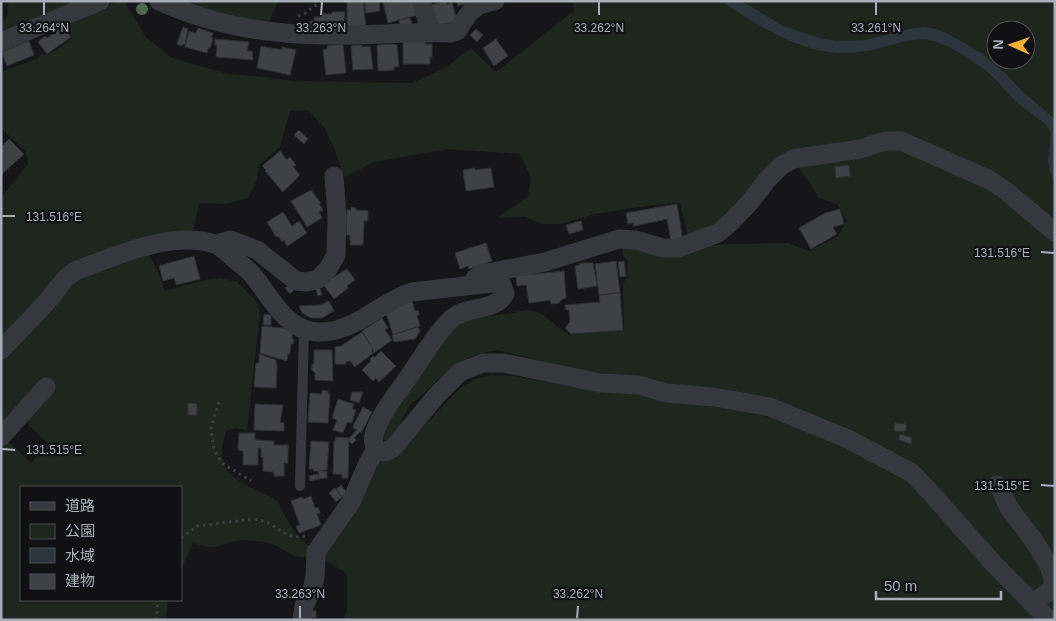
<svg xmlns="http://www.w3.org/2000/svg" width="1056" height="621" font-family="Helvetica,'Noto Sans JP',sans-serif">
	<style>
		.green { fill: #1e261f; fill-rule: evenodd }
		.water { fill: #2c353c }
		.building { fill: #404145; stroke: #303034 }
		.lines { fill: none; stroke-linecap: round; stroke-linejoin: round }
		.path { stroke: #3d3f44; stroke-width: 3; stroke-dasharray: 2.5 4; stroke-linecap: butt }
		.service { stroke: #37383d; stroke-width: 10 }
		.minor { stroke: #37383d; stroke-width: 19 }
		.tree { fill: #506452 }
		.ticks { fill: none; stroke: #a8adb8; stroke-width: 2 }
		.ticks-label { font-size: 12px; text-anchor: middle; fill: #a8adb8; stroke: #111113; stroke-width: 4.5; stroke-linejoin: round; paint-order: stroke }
	</style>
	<rect width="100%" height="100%" fill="#161618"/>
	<g class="green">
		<path d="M10 1H83L1 37V23C6 18 10 14 7 7Z"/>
		<path d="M119 1H124L146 37 172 58 228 74 256 76 293 81 412 83 445 68 471 48 496 72 574 11 573 1H1055V227L911 140 891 131 881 137 802 152 732 216 689 240 680 203 653 205 594 214 562 224H542L525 217 497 218 528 196 531 178 520 154 447 149 374 162 345 177 333 146 324 127 308 110 290 111 280 147 259 165 257 180 248 198 226 204 199 203 192 235 77 265 1 340V198L28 164 26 152 5 132 1 127V72L38 58 41 53 48 55 72 39 68 21ZM996 30H1026V60H996Z"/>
		<path d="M175 1H277L278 2 269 21 254 24Z"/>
		<path d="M885 145 965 171 1055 236V614L855 434 603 377 498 350C468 353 450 368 429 388 422 395 415 400 409 407 402 416 395 444 382 440L383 429 426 361 464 317C478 316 493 316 507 314 520 313 522 307 537 312 549 316 557 329 569 335L624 330 623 283 627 277 628 261 622 254 623 244 694 247 730 244 788 243 809 251 838 236 847 221 838 205 818 197 796 162Z"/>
		<path d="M147 252 159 273 165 291 205 280 221 278 237 282 257 302 260 313 247 430 236 428 226 431C214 469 229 476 260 492 265 494 273 497 277 501 280 504 282 511 284 514 290 526 299 540 311 547L307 556C295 562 281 545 269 543 257 540 242 539 230 542 225 544 218 547 212 547 206 547 199 545 193 543L181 569V487H21V600H168L166 620H1V443L8 441 31 463 48 444 29 426 28 414 1 432V357L72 280Z"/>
		<path d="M491 375 515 376 593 391 629 393 690 402 765 416 796 426 855 453 911 483 955 531 998 581 1038 620H343L347 612V574L319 556 372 463 386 460 401 451 459 389 475 379Z"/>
	</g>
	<path class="water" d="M720 1H742L783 26 819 38 836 41 866 40 909 29 924 27 936 29 950 35 983 54 1007 75 1022 91 1055 119V180C1040 162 1056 140 1048 127 1038 117 1026 110 1015 101 1007 93 1000 84 992 76 978 63 951 46 933 41 910 35 888 48 866 51 810 61 765 29 720 1Z"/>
	<g class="building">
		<path d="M347 1H363L366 28 347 29Z"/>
		<path d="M364 1H379L380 11 366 13Z"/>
		<path d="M413 1 417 15 388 23 383 2Z"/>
		<path d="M446 1 447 4 452 2 457 21 436 26 431 5Z"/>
		<path d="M457 1H472V2L458 6Z"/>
		<path d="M332 12H345L344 29H310V21H314V17H322V14H332Z"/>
		<path d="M410 18 412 24 400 26 399 20Z"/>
		<path d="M183 27 188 29 185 44H183L182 46 177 44Z"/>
		<path d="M61 28 62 30 65 28 71 37 47 54 38 42 45 36 47 38Z"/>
		<path d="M198 28 213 33 211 38H213L210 48H208L207 53 185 47 189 31 196 33Z"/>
		<path d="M476 29 483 35 477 42 470 35Z"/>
		<path d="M215 39 249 42 247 51H252L253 60 216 57 217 45H215Z"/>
		<path d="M496 39 508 56 494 66 483 48Z"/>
		<path d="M29 41 34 55 7 66 2 52Z"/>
		<path d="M403 41H425V44H432V57H430V64H403Z"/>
		<path d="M343 44 346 73 326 75 323 50 327 49V46Z"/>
		<path d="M392 44 397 45 399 67H394V70L378 71 377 45Z"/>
		<path d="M362 45V47L370 46 373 69 353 70 351 46Z"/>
		<path d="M261 46 282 50V47L296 50 290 75 257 68Z"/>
		<path d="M299 130 308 139 304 144 294 135Z"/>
		<path d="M9 139 24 154 1 175V147Z"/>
		<path d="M280 151 287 160 290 157 296 165 293 167 300 175 283 192 265 171 266 170 262 166Z"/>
		<path d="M849 165 850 176 836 178 835 167Z"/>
		<path d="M475 168V170L491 168 494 187 466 191 463 170Z"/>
		<path d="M311 190 321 203 319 204 323 210 319 212 322 218 307 227 291 201Z"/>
		<path d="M677 204 682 235 681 239 671 241 667 219 634 226 633 223 628 224 626 213Z"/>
		<path d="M351 207 356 208V210L368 211V221H364L363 245H350V235H346L347 210H351Z"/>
		<path d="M840 209 844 224 833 227 837 234 811 249 799 228 825 213Z"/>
		<path d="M283 212 292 226 299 221 307 233 287 246 284 240 282 242 278 236 276 237 267 222Z"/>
		<path d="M581 221 583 230 569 234 566 225Z"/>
		<path d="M486 243 492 261 469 269 468 266 460 269 455 253Z"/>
		<path d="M194 256 200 279 176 285 174 278 163 281 159 266Z"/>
		<path d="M616 261 620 293 599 295 595 264Z"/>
		<path d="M624 261 626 276 620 277 618 262Z"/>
		<path d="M580 263H593L597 286 578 289 575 266 580 265Z"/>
		<path d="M347 269 355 280 347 286 348 288 334 299 323 284Z"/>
		<path d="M564 271 566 298 562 299 559 303 551 304 550 300 529 303 526 285 517 286 516 276Z"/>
		<path d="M289 285 293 291 290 294 285 288Z"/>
		<path d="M319 286 322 295 318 296 315 287Z"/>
		<path d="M620 293 623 330 571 334 565 328 570 322 569 310H566L565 305 600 302 599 295Z"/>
		<path d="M329 301 334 311 322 318H311L302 313 299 306 320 305Z"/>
		<path d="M412 301 415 311 418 310 419 315 417 316 420 326 393 335 385 309Z"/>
		<path d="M264 314 271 315V325H263Z"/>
		<path d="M382 318 388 328 385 330 392 340 374 353 373 349 362 331Z"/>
		<path d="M262 326 293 329 292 339H294L293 344H291L290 354H288L287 361 260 353Z"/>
		<path d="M418 327 420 331 415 339 394 342 392 335Z"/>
		<path d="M362 332 373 349 372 350 373 353 355 367 350 361 346 362V364H335V347L341 346Z"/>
		<path d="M314 350H332L333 381 315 380V373L312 370V364H314Z"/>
		<path d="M381 351 396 366 379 382 376 378 373 381 362 370 371 361 370 359 373 356 375 357Z"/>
		<path d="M259 354 276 360V364H277L276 388 254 387 256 363H259Z"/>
		<path d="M322 390 328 391V394H330L328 423 308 422 310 393 322 394Z"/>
		<path d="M352 392H363L359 403 350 400Z"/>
		<path d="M338 399 354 404 352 409 356 410 352 423 347 422 343 433 333 430 337 420 332 418Z"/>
		<path d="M188 403 197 404V415H188Z"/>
		<path d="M255 404 283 405 280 422 284 423V431L254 430Z"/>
		<path d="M363 407 372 412 361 433 360 432 354 438 356 440 352 444 349 441V438L357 430 353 428 354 424Z"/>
		<path d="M895 423 906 424V431H894Z"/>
		<path d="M239 433H255V440L274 441V445H288V463H284V476H274V472L263 471V457H261V448H258V465H243V451L238 450Z"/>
		<path d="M900 434 912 438 911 444 899 440Z"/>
		<path d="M336 437 349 438 348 478H342V474H333L334 441H336Z"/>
		<path d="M311 441 329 442 327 470H323V471H313L314 469H309Z"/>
		<path d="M318 471H327V478L319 479Z"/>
		<path d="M318 474 319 479 310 481 309 476Z"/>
		<path d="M341 485 347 493 342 497 336 489Z"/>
		<path d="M335 488 342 497 336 502 329 493Z"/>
		<path d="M311 496 315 508 318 507 320 513 317 514 321 525 299 533 296 526 300 525 291 501 302 497 303 499Z"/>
		<path d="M307 610 316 611V618L307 617Z"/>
	</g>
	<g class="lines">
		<g class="path">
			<path d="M298 16 304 14 321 1"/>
			<path d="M219 402 211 428 214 450 222 463 251 481"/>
			<path d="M181 538 197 526 253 519C277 521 283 541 306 536"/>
			<path d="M156 620 158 600"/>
		</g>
		<path class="service" d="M300 486 304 330"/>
		<g class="minor">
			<path d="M159 1C215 26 274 36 336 35 374 35 412 32 450 33L457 31C469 13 471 5 495 1"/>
			<path d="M421 1 428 23 430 32"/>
			<path d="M1 42 100 1"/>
			<path d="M217 244 231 240 257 250 296 281 307 282 318 279 328 269 336 255 337 216 334 176"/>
			<path d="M475 278 482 274 545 262 619 239 636 240 663 248H678L718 233 731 222 750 202 767 180 781 166 793 159 860 149 885 141H901L990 180 1006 191 1055 232"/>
			<path d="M1 350 45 304 65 279 75 271C116 256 171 230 215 244 220 246 225 251 230 255 236 261 244 266 250 272 270 294 285 332 319 332 354 333 380 302 412 292L492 283 502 285 505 294C495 312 466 305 451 319 435 335 423 356 410 375 398 392 380 414 374 434 373 440 373 443 376 449L384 452 393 448 437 395 460 372 483 363H503L600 383 639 385 666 393 714 397 770 407 848 439 912 473 931 493 993 563 1049 620"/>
			<path d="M1 437 46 387"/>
			<path d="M997 485C1004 492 1004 501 1010 509 1021 524 1056 565 1053 585 1050 593 1039 598 1032 603"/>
			<path d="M302 620 304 606 312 590 315 577 316 552 351 502 368 463 376 449"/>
		</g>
	</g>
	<circle class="tree" cx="142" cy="9" r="6"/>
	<path class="ticks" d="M44 15V2M321 15 322 2M599 15V2M876 15V2M2 216H15M1041 252 1054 253M2 449 15 450M1041 485 1054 486M300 618V606M577 618 578 606"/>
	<g class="ticks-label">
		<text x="44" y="32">33.264°N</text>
		<text x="321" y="32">33.263°N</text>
		<text x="599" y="32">33.262°N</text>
		<text x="876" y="32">33.261°N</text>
		<text x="54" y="221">131.516°E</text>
		<text x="1002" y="257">131.516°E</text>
		<text x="54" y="454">131.515°E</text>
		<text x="1002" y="490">131.515°E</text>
		<text x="300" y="598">33.263°N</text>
		<text x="578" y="598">33.262°N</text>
	</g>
	<rect width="1056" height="621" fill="none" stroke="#a8adb8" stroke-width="5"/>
	<rect x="20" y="486" width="162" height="115" fill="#111113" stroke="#4d4f55"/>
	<rect x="30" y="502" width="25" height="8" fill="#37383d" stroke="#4d4f55"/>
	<text x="65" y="511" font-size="15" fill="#a8adb8">道路</text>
	<rect x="30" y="524" width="25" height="15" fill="#1e261f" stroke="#4d4f55"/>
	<text x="65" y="536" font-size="15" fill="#a8adb8">公園</text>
	<rect x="30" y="548" width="25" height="15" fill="#2c353c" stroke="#4d4f55"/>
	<text x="65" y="561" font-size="15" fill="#a8adb8">水域</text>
	<rect x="30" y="574" width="25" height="15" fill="#404145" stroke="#4d4f55"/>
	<text x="65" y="586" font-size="15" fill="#a8adb8">建物</text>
	<g transform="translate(1011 45) rotate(272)"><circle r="24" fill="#111113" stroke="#4d4f55"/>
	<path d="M0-4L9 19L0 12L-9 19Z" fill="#f2b134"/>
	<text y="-8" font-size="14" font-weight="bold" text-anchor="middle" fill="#a8adb8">N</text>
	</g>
	<path d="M876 591v8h125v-8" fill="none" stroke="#a8adb8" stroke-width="2.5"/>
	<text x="884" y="591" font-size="15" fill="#a8adb8" stroke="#111113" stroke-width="4" paint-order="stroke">50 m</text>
</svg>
